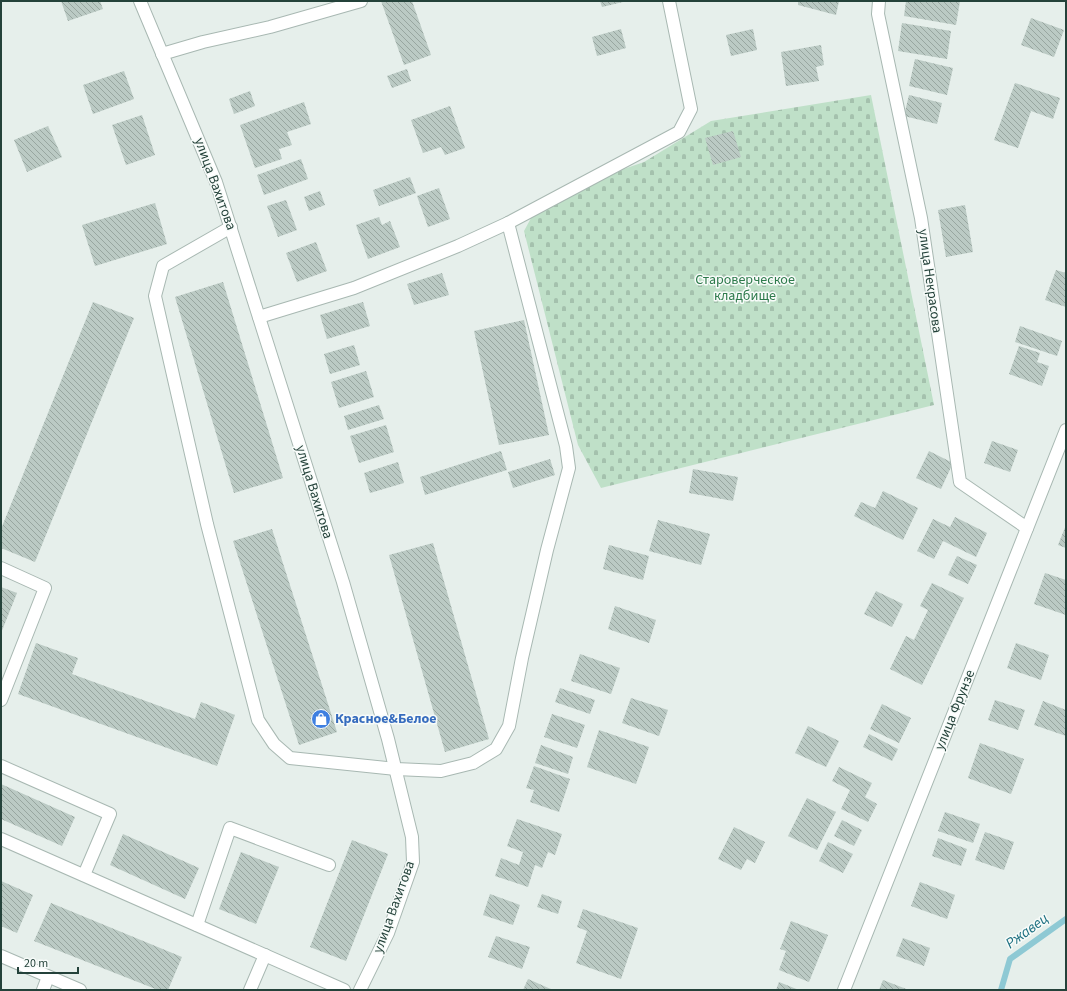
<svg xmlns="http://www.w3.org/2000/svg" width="1067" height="991" font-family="'Source Sans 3',sans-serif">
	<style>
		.cemetery { fill: url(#cemetery-stones) }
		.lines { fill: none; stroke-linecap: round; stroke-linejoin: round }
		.stream { stroke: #8ec9d4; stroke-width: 6 }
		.building { fill: url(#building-back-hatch) }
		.minor-casing { stroke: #a8b8b2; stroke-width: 14 }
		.minor { stroke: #fff; stroke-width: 12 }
		.labels { text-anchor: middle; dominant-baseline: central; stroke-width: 3; stroke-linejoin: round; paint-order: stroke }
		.street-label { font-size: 14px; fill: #24423a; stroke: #f7fbf9 }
		.park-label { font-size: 14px; fill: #2d7a4b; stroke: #f7fbf9 }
		.shop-label { font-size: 14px; font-weight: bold; fill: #366cbe; stroke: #f7fbf9; text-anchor: start }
		.water-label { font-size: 15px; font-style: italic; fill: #1c6f80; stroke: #f7fbf9 }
	</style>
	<defs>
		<pattern id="cemetery-stones" width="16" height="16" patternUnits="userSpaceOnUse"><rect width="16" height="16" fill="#bfe0c8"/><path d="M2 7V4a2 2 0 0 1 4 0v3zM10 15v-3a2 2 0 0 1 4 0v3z" fill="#a4c1ad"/></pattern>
		<pattern id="building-back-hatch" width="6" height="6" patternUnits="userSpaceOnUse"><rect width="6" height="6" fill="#bbcac4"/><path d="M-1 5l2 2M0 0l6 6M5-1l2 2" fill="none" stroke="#98a6a0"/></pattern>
	</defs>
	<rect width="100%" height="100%" fill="#e6efeb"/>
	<path class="cemetery" d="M871 95 934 405 601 488 578 445 524 231 537 207 560 191 644 162 711 121Z"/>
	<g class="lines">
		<path class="stream" d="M1001 990 1010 959 1066 919"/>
	</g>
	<g class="building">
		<path d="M61 1H100L103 9 68 21Z"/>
		<path d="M381 1H412L431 55 404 65Z"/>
		<path d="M600 1H623V2L602 7Z"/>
		<path d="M798 1H839L836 15 798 5Z"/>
		<path d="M906 1H960L956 25 904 16Z"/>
		<path d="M1031 18 1064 30 1054 57 1021 45Z"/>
		<path d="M902 23 951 31 947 59 898 51Z"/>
		<path d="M621 29 626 48 597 56 592 37Z"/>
		<path d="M753 29 757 50 731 56 726 35Z"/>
		<path d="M821 45 824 65 816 67 819 81 786 86 781 52Z"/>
		<path d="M915 59 953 68 947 95 909 86Z"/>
		<path d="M407 69 411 81 392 88 387 76Z"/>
		<path d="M124 71 134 99 93 114 83 85Z"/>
		<path d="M1015 83 1060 98 1053 119 1031 111 1018 148 994 140Z"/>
		<path d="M250 91 255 106 234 114 229 99Z"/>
		<path d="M909 95 942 103 937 124 904 116Z"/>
		<path d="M304 102 311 124 287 132 292 145 279 149 282 159 255 168 240 125Z"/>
		<path d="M450 106 465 148 445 155 441 147 423 153 411 120Z"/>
		<path d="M142 115 155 155 126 165 112 125Z"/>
		<path d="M48 126 62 157 27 172 14 140Z"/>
		<path d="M733 131 741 157 713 165 705 138Z"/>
		<path d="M301 159 308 179 264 195 257 175Z"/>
		<path d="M410 177 416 193 379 206 373 190Z"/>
		<path d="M439 188 450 219 428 227 417 196Z"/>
		<path d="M320 191 325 205 309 211 304 197Z"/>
		<path d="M286 200 297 230 278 237 267 206Z"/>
		<path d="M155 203 167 244 95 266 82 225Z"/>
		<path d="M965 205 973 252 946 257 938 210Z"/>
		<path d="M379 217 382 225 390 221 400 247 368 259 356 225Z"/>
		<path d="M316 242 327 271 297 282 286 253Z"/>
		<path d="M1056 270 1066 273V307L1045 300Z"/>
		<path d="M442 273 449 295 414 305 407 284Z"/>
		<path d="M223 282 283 478 234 493 175 297Z"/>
		<path d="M93 302 134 318 35 562 1 548V529Z"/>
		<path d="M363 302 370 326 327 339 320 315Z"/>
		<path d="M524 320 549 435 499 445 474 331Z"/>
		<path d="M1020 326 1062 341 1057 356 1015 342Z"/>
		<path d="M354 345 360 365 330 374 324 354Z"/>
		<path d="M1019 346 1040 353 1037 362 1049 366 1042 386 1009 374Z"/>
		<path d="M366 371 374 397 339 408 331 382Z"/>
		<path d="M379 405 384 419 348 430 344 416Z"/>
		<path d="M386 425 394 452 359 463 350 436Z"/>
		<path d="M992 441 1018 450 1010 472 984 463Z"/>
		<path d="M501 451 507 470 425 495 420 477Z"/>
		<path d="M929 451 953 463 941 489 916 478Z"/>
		<path d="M550 459 555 475 513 488 508 472Z"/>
		<path d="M398 462 404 483 370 493 364 473Z"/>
		<path d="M693 469 738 477 733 501 689 493Z"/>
		<path d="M883 491 918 508 903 540 854 516 861 502 875 508Z"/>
		<path d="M955 517 987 533 976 557 943 541 934 559 917 551 933 519 950 527Z"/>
		<path d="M658 520 710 534 701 565 649 551Z"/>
		<path d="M1066 525V548L1058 545Z"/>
		<path d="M272 529 337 732 299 745 233 541Z"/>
		<path d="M433 543 489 739 445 752 389 555Z"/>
		<path d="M609 545 649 556 643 580 603 569Z"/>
		<path d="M957 556 977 565 968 584 948 575Z"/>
		<path d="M1045 573 1066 580V615L1034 604Z"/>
		<path d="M932 583 964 598 922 685 890 669 906 636 914 640 928 610 920 606Z"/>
		<path d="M1 587 17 593 1 633Z"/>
		<path d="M876 591 903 604 892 627 864 614Z"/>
		<path d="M615 606 656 620 649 643 608 629Z"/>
		<path d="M36 643 78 658 72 674 195 719 201 702 235 715 217 766 18 694Z"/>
		<path d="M1016 643 1049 655 1041 680 1007 668Z"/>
		<path d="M580 654 620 668 611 694 571 681Z"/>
		<path d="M560 688 595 700 590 714 555 702Z"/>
		<path d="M631 698 668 710 659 736 622 723Z"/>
		<path d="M995 700 1025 710 1018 730 988 720Z"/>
		<path d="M1043 701 1066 710V736L1034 725Z"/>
		<path d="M882 704 911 718 899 743 870 729Z"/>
		<path d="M552 714 585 725 577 748 544 737Z"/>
		<path d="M808 726 839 741 826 767 795 753Z"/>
		<path d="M599 730 649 747 636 784 587 767Z"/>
		<path d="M869 734 898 749 892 761 863 747Z"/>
		<path d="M980 743 1024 759 1011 794 968 778Z"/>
		<path d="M541 745 573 757 568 774 535 763Z"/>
		<path d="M534 766 570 779 559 812 530 802 534 790 526 788Z"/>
		<path d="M839 767 872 783 865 797 877 804 868 822 841 809 850 790 832 781Z"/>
		<path d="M1 784 75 817 62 846 1 819Z"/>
		<path d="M807 798 836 812 817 850 788 836Z"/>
		<path d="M945 812 980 824 973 843 938 831Z"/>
		<path d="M517 819 562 834 555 855 548 852 542 868 535 865 528 887 495 876 501 858 519 865 523 852 507 846Z"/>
		<path d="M842 820 862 830 854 846 834 836Z"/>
		<path d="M734 827 765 842 755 863 747 859 741 870 718 859Z"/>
		<path d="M985 832 1014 842 1004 870 975 860Z"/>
		<path d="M123 834 199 868 185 899 110 865Z"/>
		<path d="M938 838 967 849 961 866 932 856Z"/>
		<path d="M352 840 388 854 346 961 310 947Z"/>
		<path d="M828 842 853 854 843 873 819 861Z"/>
		<path d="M241 852 279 867 256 924 219 909Z"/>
		<path d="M1 881 33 895 17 933 1 926Z"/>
		<path d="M920 882 955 895 947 919 911 906Z"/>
		<path d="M490 894 520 905 513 925 483 915Z"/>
		<path d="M542 894 562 901 558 914 537 907Z"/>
		<path d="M51 903 182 957 168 990H158L34 941Z"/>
		<path d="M583 909 638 928 621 979 576 963 587 931 577 927Z"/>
		<path d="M791 921 828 935 809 982 779 970 786 951 780 949Z"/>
		<path d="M496 936 530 947 522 969 488 957Z"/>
		<path d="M903 938 930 948 924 966 896 956Z"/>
		<path d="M528 979 553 990H523Z"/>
		<path d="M883 980 909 990H879Z"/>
		<path d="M779 982 799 990H776Z"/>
	</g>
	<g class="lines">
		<g class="minor-casing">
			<g id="minor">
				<path d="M140 1 216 182 343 582 388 739 412 837 413 862 388 933 360 990"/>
				<path d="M879 1 878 14 921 218 960 482 1027 528"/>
				<path d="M162 54 203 42 270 27 361 1"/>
				<path d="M231 227 163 266 155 296 207 524 258 720 274 744 290 758 396 769 441 771 473 763 496 749 509 726 522 658 547 550 569 468 566 446 508 223"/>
				<path d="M259 317 354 288 458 246 508 223 679 132 691 109 669 1"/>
				<path d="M1 568 45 588 1 700"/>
				<path d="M1 766 110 814 84 875"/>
				<path d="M1 839 344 990"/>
				<path d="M197 925 230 828 329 865"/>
				<path d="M1 956 80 990"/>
				<path d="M43 990 48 977"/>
				<path d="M250 990 265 955"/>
				<path d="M844 990 1066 430"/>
			</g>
		</g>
		<use href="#minor" class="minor"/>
	</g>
	<defs>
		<g id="shop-disc" transform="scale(1)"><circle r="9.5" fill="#3f7fe0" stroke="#f7fbf9"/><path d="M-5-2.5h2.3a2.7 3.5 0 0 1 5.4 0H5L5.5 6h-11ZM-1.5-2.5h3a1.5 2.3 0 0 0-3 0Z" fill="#fff"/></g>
	</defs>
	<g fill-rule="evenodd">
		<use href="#shop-disc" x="321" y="719"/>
	</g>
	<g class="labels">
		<g class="street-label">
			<text transform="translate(215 184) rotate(70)">улица Вахитова</text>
			<text transform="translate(930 281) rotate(82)">улица Некрасова</text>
			<text transform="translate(314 492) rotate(73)">улица Вахитова</text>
			<text transform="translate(955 710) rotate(-68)">улица Фрунзе</text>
			<text transform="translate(394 907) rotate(-70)">улица Вахитова</text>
		</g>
		<g class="park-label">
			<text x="745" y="280">Староверческое<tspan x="745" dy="16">кладбище</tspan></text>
		</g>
		<g class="shop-label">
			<text x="335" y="719">Красное&amp;Белое</text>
		</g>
		<g class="water-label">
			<text transform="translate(1027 931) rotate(-36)">Ржавец</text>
		</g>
	</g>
	<rect width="1067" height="991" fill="none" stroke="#24423a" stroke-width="4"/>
	<path d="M18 967v6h60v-6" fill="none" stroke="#24423a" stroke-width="2"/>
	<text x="24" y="967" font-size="12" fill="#24423a" stroke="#f7fbf9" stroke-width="3" paint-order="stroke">20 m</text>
</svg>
